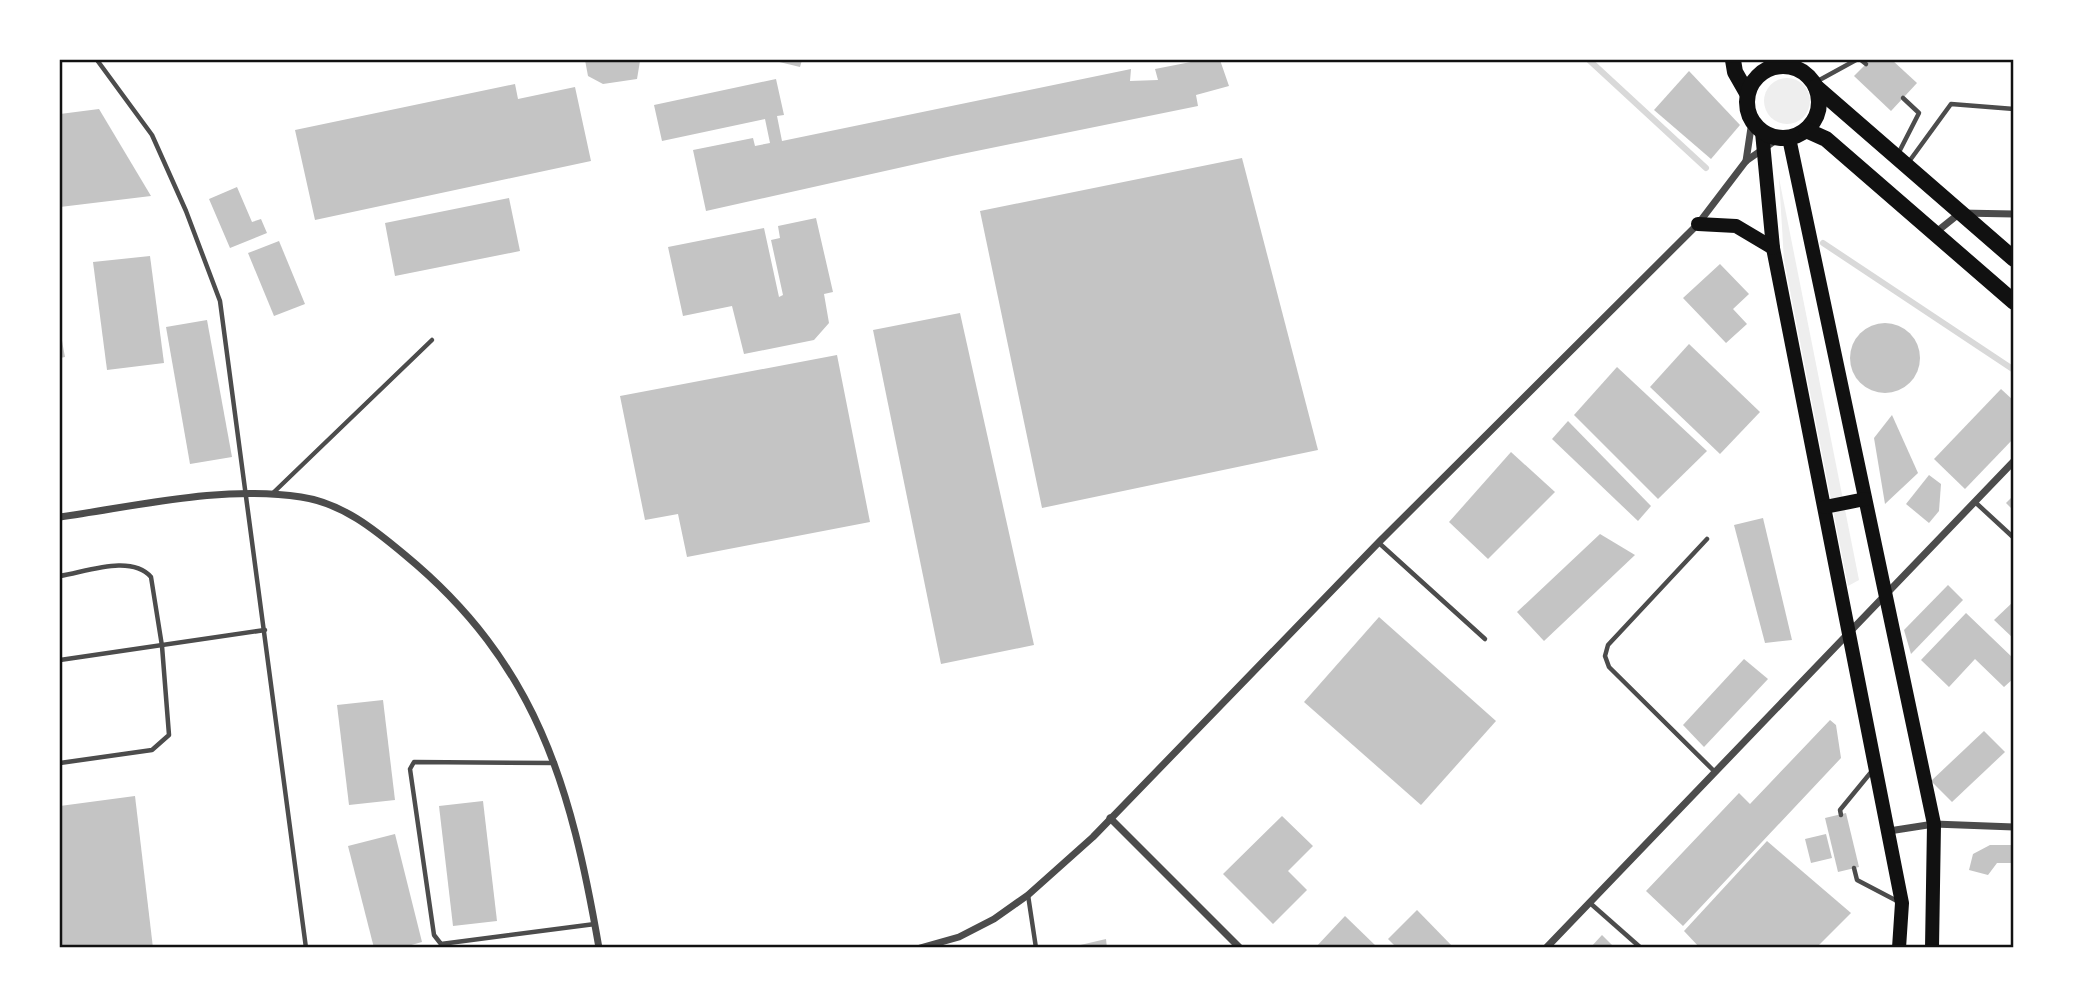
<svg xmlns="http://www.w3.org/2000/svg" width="2073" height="1007" font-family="Rubik,sans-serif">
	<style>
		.green { fill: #eee }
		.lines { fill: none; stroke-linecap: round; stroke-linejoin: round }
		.stream { stroke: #d9d9d9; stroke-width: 6 }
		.building { fill: #c4c4c4 }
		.service { stroke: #4c4c4c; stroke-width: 4.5 }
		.minor { stroke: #4c4c4c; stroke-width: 7 }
		.secondary { stroke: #111; stroke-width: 14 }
		.primary { stroke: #111; stroke-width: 16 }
		.neatline { fill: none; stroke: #111; stroke-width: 2.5 }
	</style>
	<rect width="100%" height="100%" fill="#fff"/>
	<g class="green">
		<circle cx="1787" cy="101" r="23"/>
		<path d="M1779 178 1859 580 1848 586 1784 260Z"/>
	</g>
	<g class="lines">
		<g class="stream">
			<path d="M1589 60 1706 168"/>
			<path d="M1823 243 2014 370"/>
		</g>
	</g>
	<g class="building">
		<path d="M585 60H640V61L637 79 603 84 588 76Z"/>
		<path d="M771 60H802L800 67Z"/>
		<path d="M1201 60H1220L1229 86 1196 95 1198 106 952 156 706 211 693 150 753 138 755 146 770 143 765 119 662 141 654 105 776 79 784 115 777 116 782 141 1131 69 1130 81 1158 80 1155 69Z"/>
		<path d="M1870 60H1892L1917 83 1891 111 1854 76Z"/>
		<path d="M1689 71 1740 125 1711 159 1654 110Z"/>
		<path d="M515 84 518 99 575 87 591 161 315 220 295 130Z"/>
		<path d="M99 109 151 196 60 207V114Z"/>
		<path d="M1242 158 1318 450 1042 508 980 211Z"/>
		<path d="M237 187 252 222 261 219 267 233 230 248 209 199Z"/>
		<path d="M509 198 520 251 395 276 385 223Z"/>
		<path d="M816 218 833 292 824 294 829 323 814 340 744 354 732 306 683 316 668 247 764 228 779 297 783 295 771 240 780 238 778 226Z"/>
		<path d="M279 241 305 304 274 316 248 253Z"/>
		<path d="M150 256 164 363 107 370 93 262Z"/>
		<path d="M1720 264 1749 294 1733 309 1747 324 1726 343 1683 298Z"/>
		<path d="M960 313 1034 645 941 664 873 330Z"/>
		<path d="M207 320 232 457 190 464 166 327Z"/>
		<circle cx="1885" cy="358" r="35"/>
		<path d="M60 330 65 357 60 358Z"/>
		<path d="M1689 344 1760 412 1720 454 1650 387Z"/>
		<path d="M837 355 870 522 687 557 678 514 645 520 620 396Z"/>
		<path d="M1617 367 1707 451 1658 499 1574 415Z"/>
		<path d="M2001 389 2014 401V438L1965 489 1934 459Z"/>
		<path d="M1892 415 1918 473 1885 504 1874 438Z"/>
		<path d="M1568 421 1651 506 1638 521 1552 439Z"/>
		<path d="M1511 452 1555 492 1488 559 1449 522Z"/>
		<path d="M1929 475 1941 484 1939 511 1929 523 1906 504Z"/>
		<path d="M2014 495V511L2006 503Z"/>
		<path d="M1763 518 1792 640 1765 643 1734 525Z"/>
		<path d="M1600 534 1635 555 1544 641 1517 612Z"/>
		<path d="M1948 585 1963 600 1911 654 1904 630Z"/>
		<path d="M2014 601V639L1994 620Z"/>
		<path d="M1966 613 2014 659V678L2004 687 1975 659 1949 687 1921 660Z"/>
		<path d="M1379 617 1496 721 1421 805 1304 702Z"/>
		<path d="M1744 659 1768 679 1704 747 1683 725Z"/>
		<path d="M383 700 395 800 349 805 337 705Z"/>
		<path d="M1830 720 1836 725 1841 758 1683 926 1646 891 1739 793 1750 804Z"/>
		<path d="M1984 731 2005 752 1952 802 1931 781Z"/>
		<path d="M135 796 153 948H60V806Z"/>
		<path d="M483 801 497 921 453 926 439 806Z"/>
		<path d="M1846 813 1859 867 1838 872 1825 818Z"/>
		<path d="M1282 816 1313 846 1288 871 1307 890 1273 924 1223 874Z"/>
		<path d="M395 834 422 942 401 948H374L348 846Z"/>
		<path d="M1826 834 1832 858 1811 863 1805 839Z"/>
		<path d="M1767 841 1851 913 1816 948H1700L1684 931Z"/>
		<path d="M1990 845H2014V863H1997L1988 875 1969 870 1973 854Z"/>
		<path d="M1417 910 1454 948H1397L1388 939Z"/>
		<path d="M1345 916 1378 948H1315Z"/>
		<path d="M1602 935 1615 948H1590Z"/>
		<path d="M1106 939 1107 948H1076V946Z"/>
	</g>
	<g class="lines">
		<g class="service">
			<path d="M97 60 152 135 186 211 220 301 306 948"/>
			<path d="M1861 60 1866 64"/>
			<path d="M1814 83 1856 60"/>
			<path d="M1898 154 1919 113 1903 98"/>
			<path d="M1908 163 1951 104 2014 109"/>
			<path d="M273 493 432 340"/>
			<path d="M1975 502 2014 538"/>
			<path d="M1707 539 1608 645 1605 656 1609 667 1715 772"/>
			<path d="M1379 543 1485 639"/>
			<path d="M60 576C86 572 131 554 151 577L162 646 169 735 152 750 60 763"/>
			<path d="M60 660 265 630"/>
			<path d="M555 763 414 762 410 769 434 935 441 944 595 924"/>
			<path d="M1841 815 1840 810 1872 771"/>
			<path d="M1854 868 1857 880 1899 902"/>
			<path d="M1028 895 1036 948"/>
			<path d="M1590 903 1641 948"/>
		</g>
		<g class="minor">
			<path d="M1746 161 1752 121"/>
			<path d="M1935 233 1960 213 2014 214"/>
			<path d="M60 517C138 506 222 485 301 497 342 503 374 529 405 555 537 664 571 786 599 948"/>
			<path d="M1110 818 1240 948"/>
			<path d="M1889 831 1934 824 2014 827"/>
			<path d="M920 948 959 937 994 919 1028 895 1093 837 1379 542 1698 224 1746 161 1779 138"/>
			<path d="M1546 948 2014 461"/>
		</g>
		<g class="secondary">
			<path d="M1762 132 1773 248 1902 903 1899 948"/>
			<path d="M1789 138 1934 824 1932 948"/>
			<path d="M1698 224 1736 226 1773 248"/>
			<path d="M1825 507 1865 499"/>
		</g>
		<g class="primary">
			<path d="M1733 60 1735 72 1747 93"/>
			<circle cx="1783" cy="102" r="36"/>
			<path d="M1816 87 2014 259"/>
			<path d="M1806 130 1826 139 2014 302"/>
		</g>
	</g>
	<rect width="2073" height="1007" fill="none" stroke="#ffffff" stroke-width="122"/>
	<rect x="61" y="61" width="1951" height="885" class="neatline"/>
</svg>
